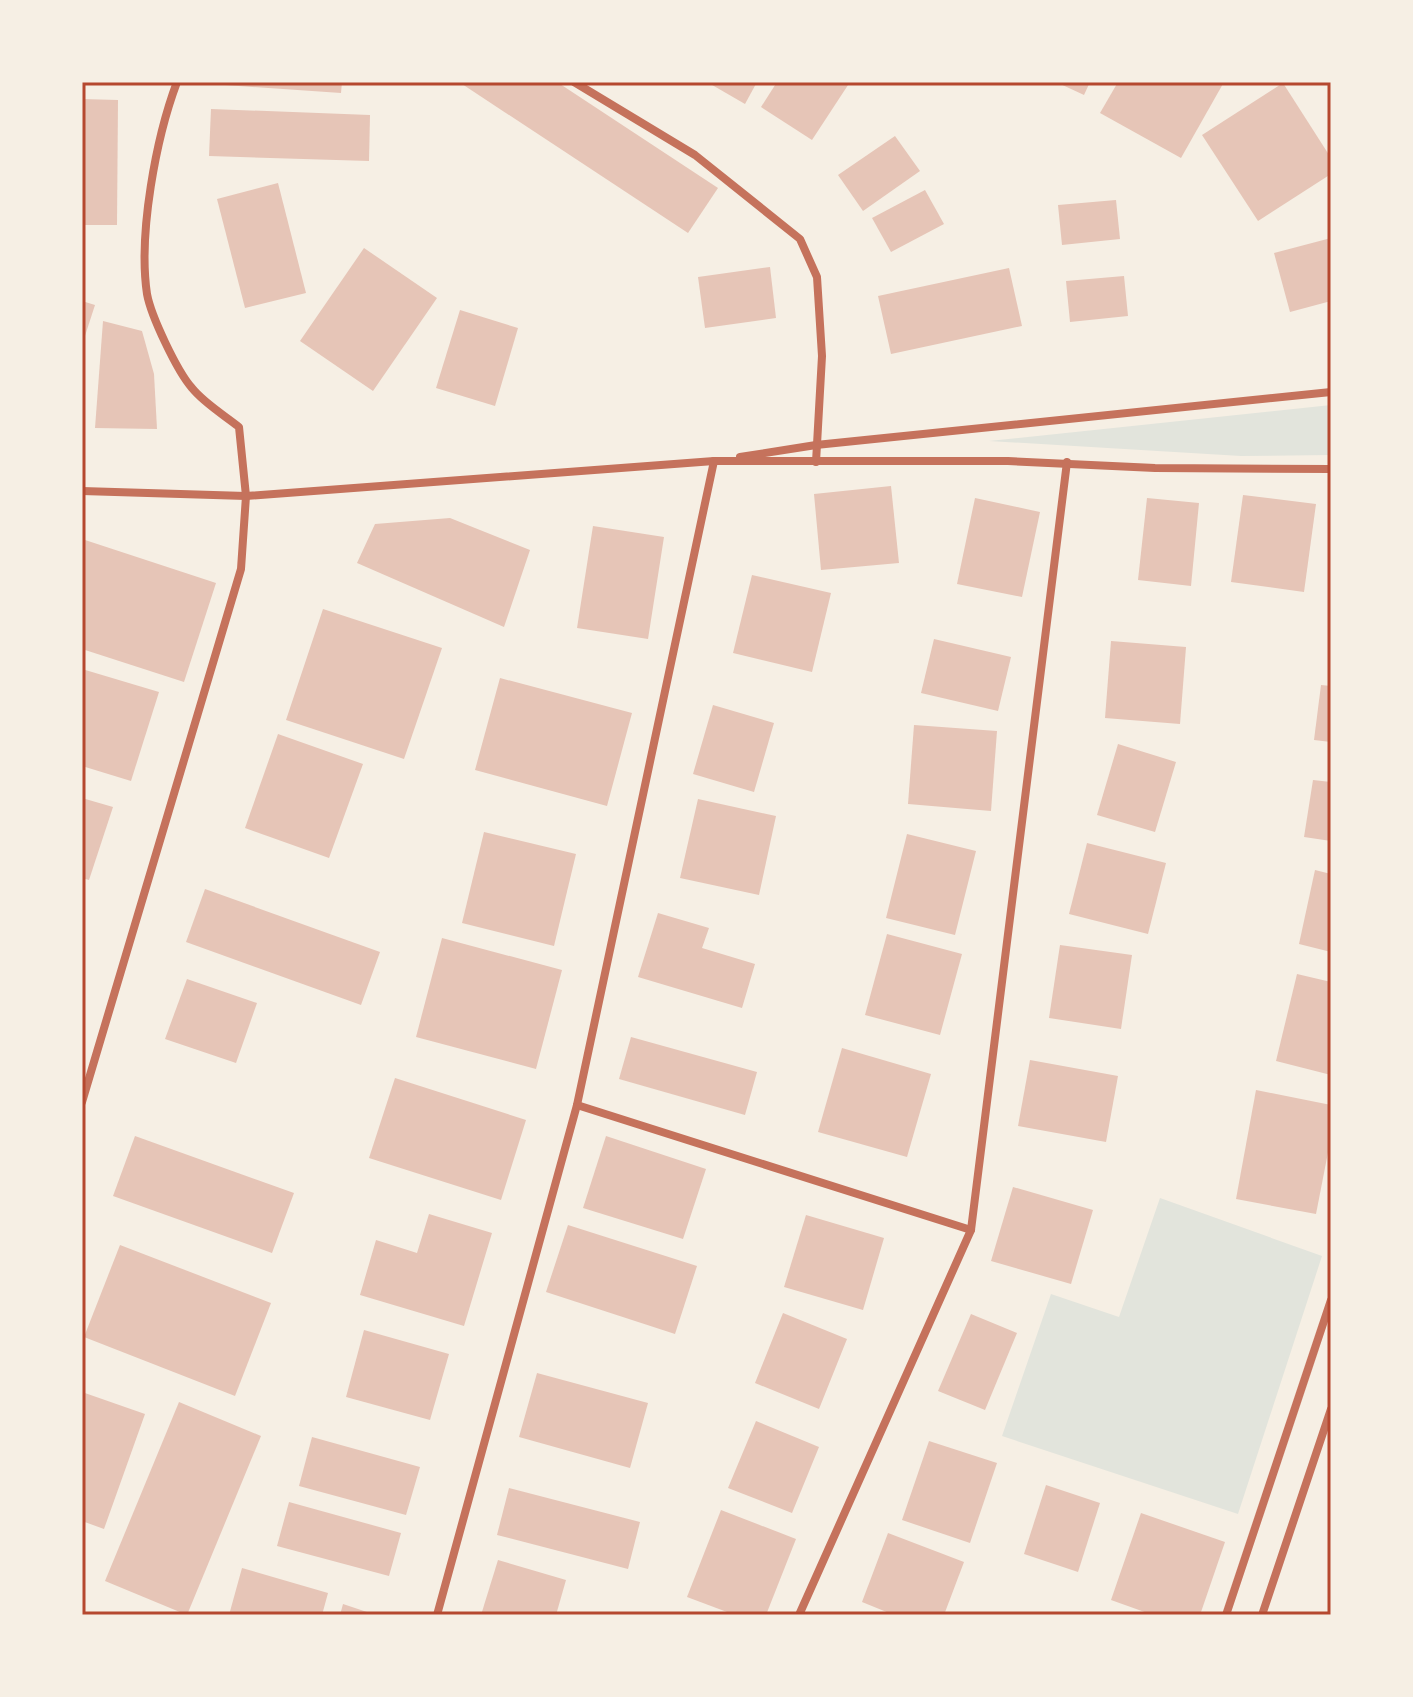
<svg xmlns="http://www.w3.org/2000/svg" width="1413" height="1697" font-family="Lato,sans-serif">
	<style>
		.green { fill: #e2e4dc }
		.building { fill: #e6c5b7 }
		.lines { fill: none; stroke-linecap: round; stroke-linejoin: round }
		.minor { stroke: #c5725c; stroke-width: 8 }
		.neatline { fill: none; stroke: #b5482f; stroke-width: 3 }
	</style>
	<rect width="100%" height="100%" fill="#f6efe4"/>
	<g class="green">
		<path d="M1331 405V455L1241 456 989 441Z"/>
		<path d="M1160 1198 1322 1256 1238 1514 1002 1436 1051 1294 1119 1317Z"/>
	</g>
	<g class="building">
		<path d="M225 82H342L341 93 225 85Z"/>
		<path d="M459 82H557L718 188 688 233Z"/>
		<path d="M707 82H757L745 104Z"/>
		<path d="M777 82H850L812 140 761 107Z"/>
		<path d="M1056 82H1090L1084 95Z"/>
		<path d="M1118 82H1224L1181 158 1100 113Z"/>
		<path d="M1283 83 1331 158V174L1258 221 1202 135Z"/>
		<path d="M82 99 118 100 117 225H82Z"/>
		<path d="M211 109 370 115 369 161 209 156Z"/>
		<path d="M895 136 920 171 863 211 838 175Z"/>
		<path d="M278 183 306 293 245 308 217 199Z"/>
		<path d="M925 190 944 224 891 252 872 218Z"/>
		<path d="M1116 200 1120 239 1062 245 1058 205Z"/>
		<path d="M1331 238V301L1290 312 1274 253Z"/>
		<path d="M364 248 437 298 373 391 300 341Z"/>
		<path d="M770 267 776 318 705 328 698 277Z"/>
		<path d="M1009 268 1022 326 891 354 878 296Z"/>
		<path d="M1124 276 1128 316 1070 322 1066 281Z"/>
		<path d="M82 301 95 305 83 342H82Z"/>
		<path d="M460 310 518 328 495 406 436 388Z"/>
		<path d="M103 321 142 331 154 374 157 429 95 428Z"/>
		<path d="M891 486 899 563 821 570 814 494Z"/>
		<path d="M1243 495 1316 504 1304 592 1231 582Z"/>
		<path d="M975 498 1040 512 1022 597 957 584Z"/>
		<path d="M1147 498 1199 503 1191 586 1138 580Z"/>
		<path d="M450 518 530 550 504 627 357 563 375 524Z"/>
		<path d="M593 526 664 537 648 639 577 628Z"/>
		<path d="M82 539 216 583 184 682 82 649Z"/>
		<path d="M752 575 831 593 812 672 733 653Z"/>
		<path d="M323 609 442 648 404 759 286 720Z"/>
		<path d="M934 639 1011 657 998 711 921 693Z"/>
		<path d="M1111 641 1186 647 1180 724 1105 718Z"/>
		<path d="M82 669 159 692 131 781 82 766Z"/>
		<path d="M500 678 632 713 607 806 475 770Z"/>
		<path d="M1321 685 1331 686V742L1314 740Z"/>
		<path d="M713 705 774 723 754 792 693 774Z"/>
		<path d="M914 725 997 731 991 811 908 804Z"/>
		<path d="M278 734 363 764 329 858 245 828Z"/>
		<path d="M1118 744 1176 762 1155 832 1097 815Z"/>
		<path d="M1313 780 1331 782V841L1304 837Z"/>
		<path d="M82 798 113 807 89 880 82 878Z"/>
		<path d="M698 799 776 816 759 895 680 878Z"/>
		<path d="M484 832 576 854 554 946 462 923Z"/>
		<path d="M907 834 976 851 955 935 886 918Z"/>
		<path d="M1087 843 1166 863 1148 934 1069 914Z"/>
		<path d="M1315 870 1331 874V952L1299 944Z"/>
		<path d="M205 889 380 952 361 1005 186 942Z"/>
		<path d="M658 913 709 928 702 948 755 964 742 1008 638 977Z"/>
		<path d="M887 934 962 954 940 1035 865 1015Z"/>
		<path d="M442 938 562 970 536 1069 416 1037Z"/>
		<path d="M1060 945 1132 955 1121 1029 1049 1018Z"/>
		<path d="M1297 974 1331 982V1075L1276 1061Z"/>
		<path d="M187 979 257 1003 236 1063 165 1039Z"/>
		<path d="M631 1037 757 1072 745 1115 619 1079Z"/>
		<path d="M842 1048 931 1074 907 1157 818 1132Z"/>
		<path d="M1030 1060 1118 1076 1106 1142 1018 1126Z"/>
		<path d="M395 1078 526 1120 501 1200 369 1158Z"/>
		<path d="M1256 1090 1331 1105V1137L1316 1214 1236 1199Z"/>
		<path d="M135 1136 294 1193 272 1253 113 1196Z"/>
		<path d="M606 1136 706 1169 683 1239 583 1208Z"/>
		<path d="M1013 1187 1093 1210 1071 1284 991 1261Z"/>
		<path d="M429 1214 492 1233 464 1326 360 1295 376 1240 417 1253Z"/>
		<path d="M806 1215 884 1238 863 1310 784 1287Z"/>
		<path d="M568 1225 697 1266 675 1334 546 1292Z"/>
		<path d="M120 1245 271 1303 235 1396 84 1337Z"/>
		<path d="M783 1313 847 1339 819 1409 755 1383Z"/>
		<path d="M971 1314 1017 1333 985 1410 938 1391Z"/>
		<path d="M364 1330 449 1354 430 1420 346 1397Z"/>
		<path d="M537 1373 648 1403 630 1468 519 1437Z"/>
		<path d="M82 1392 145 1414 104 1529 82 1521Z"/>
		<path d="M179 1402 261 1436 187 1615 105 1581Z"/>
		<path d="M756 1421 819 1447 792 1513 728 1488Z"/>
		<path d="M312 1437 420 1467 406 1515 299 1486Z"/>
		<path d="M929 1441 997 1463 970 1543 902 1520Z"/>
		<path d="M1046 1485 1100 1503 1078 1572 1024 1554Z"/>
		<path d="M509 1488 640 1522 628 1569 497 1535Z"/>
		<path d="M289 1502 401 1533 389 1576 277 1546Z"/>
		<path d="M721 1510 796 1539 766 1615H735L687 1597Z"/>
		<path d="M1141 1513 1225 1542 1200 1615H1153L1111 1600Z"/>
		<path d="M888 1533 964 1562 944 1615H894L862 1602Z"/>
		<path d="M498 1560 566 1580 556 1615H481Z"/>
		<path d="M242 1568 328 1593 322 1615H229Z"/>
		<path d="M343 1604 373 1614V1615H340Z"/>
	</g>
	<g class="lines">
		<g class="minor">
			<path d="M574 82 695 155 800 239 817 277 822 356 816 462"/>
			<path d="M740 457 816 445 1331 392"/>
			<path d="M82 491 246 496 714 461H1008L1155 468 1331 469"/>
			<path d="M82 1102 241 569 246 496 239 427C224 415 204 403 192 388 177 371 151 316 147 294 138 234 156 138 177 82"/>
			<path d="M577 1105 971 1230"/>
			<path d="M437 1615 577 1105 714 461"/>
			<path d="M799 1615 971 1230 1067 462"/>
			<path d="M1226 1615 1331 1300"/>
			<path d="M1262 1615 1331 1409"/>
		</g>
	</g>
	<rect width="1413" height="1697" fill="none" stroke="#f6efe4" stroke-width="168"/>
	<rect x="84" y="84" width="1245" height="1529" class="neatline"/>
</svg>
